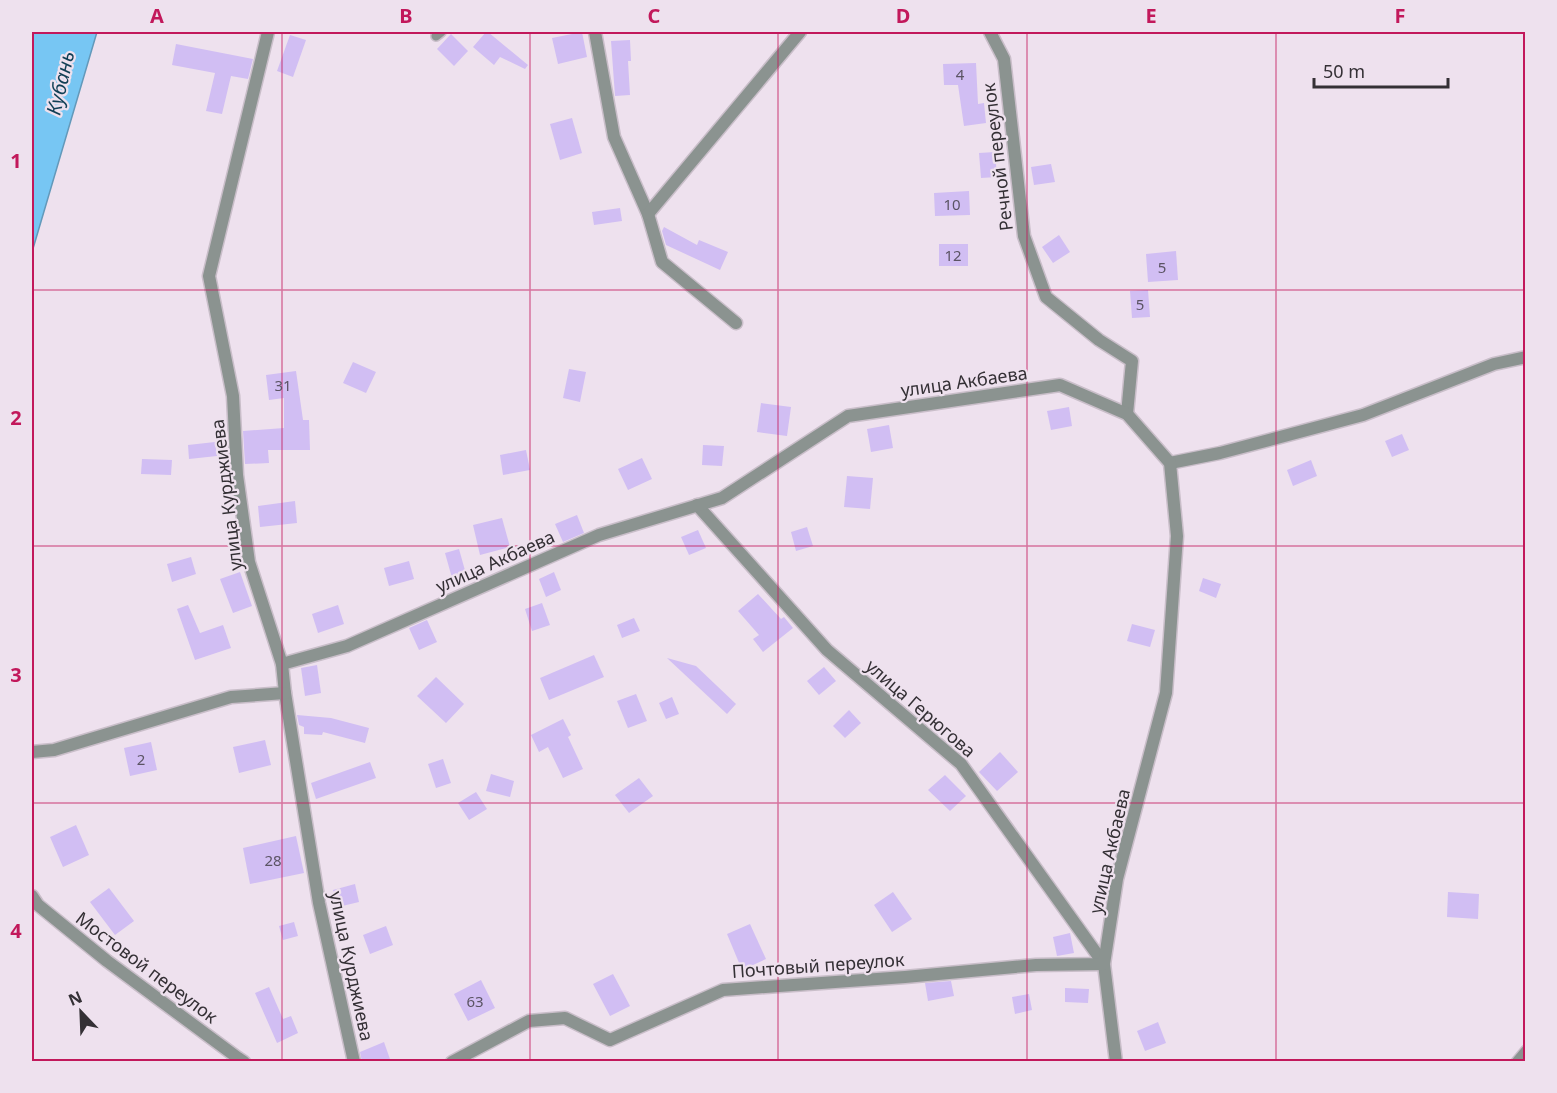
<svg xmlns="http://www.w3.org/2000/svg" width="1557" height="1093" font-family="'Noto Sans',sans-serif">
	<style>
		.water { fill: #77c6f3; stroke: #6399ba; stroke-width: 1.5 }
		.building { fill: #d1bef3 }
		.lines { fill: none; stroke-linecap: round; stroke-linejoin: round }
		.service-casing { stroke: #c9bec9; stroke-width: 12 }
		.minor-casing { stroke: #c9bec9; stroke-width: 15 }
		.tertiary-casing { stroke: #c9bec9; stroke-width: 15 }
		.service { stroke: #8b9390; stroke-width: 9 }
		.minor { stroke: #8b9390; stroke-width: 12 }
		.tertiary { stroke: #8b9390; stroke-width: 12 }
		.grid { fill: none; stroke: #c2185b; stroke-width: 1.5; stroke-opacity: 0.55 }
		.labels { text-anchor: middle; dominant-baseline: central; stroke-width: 4.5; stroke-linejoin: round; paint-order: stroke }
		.number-label { font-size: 15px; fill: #5b5464 }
		.street-label { font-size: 18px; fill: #343035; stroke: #eee1ee }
		.water-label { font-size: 20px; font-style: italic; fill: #113f55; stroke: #eee1ee }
		.neatline { fill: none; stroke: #c2185b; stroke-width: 2 }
		.grid-label { font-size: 20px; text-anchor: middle; font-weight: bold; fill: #c2185b }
	</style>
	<rect width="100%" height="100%" fill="#eee1ee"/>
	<path class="water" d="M32 32H97L32 252Z"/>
	<g class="building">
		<path d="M486 32H488L528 65 525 69 500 57 494 65 473 47Z"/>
		<path d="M582 32 587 57 558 64 552 38Z"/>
		<path d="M451 34 468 51 454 66 437 49Z"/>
		<path d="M290 35 306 40 293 77 277 71Z"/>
		<path d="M630 40 631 61H628L630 95 615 96 611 41Z"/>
		<path d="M176 44 253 59 248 79 231 76 222 114 206 111 215 73 172 65Z"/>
		<path d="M976 63 978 104 984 103 986 123 964 126 958 85H944L943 64Z"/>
		<path d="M572 118 582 153 560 160 550 124Z"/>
		<path d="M995 152 997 177 981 178 979 153Z"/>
		<path d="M1051 164 1055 182 1034 185 1031 167Z"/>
		<path d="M969 191 970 215 935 216 934 193Z"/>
		<path d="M620 208 622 221 594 225 592 212Z"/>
		<path d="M664 227 697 245 699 240 728 252 720 270 666 245 662 231Z"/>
		<path d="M1059 235 1070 252 1053 263 1042 247Z"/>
		<rect x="939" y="244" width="29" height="22"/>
		<path d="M1176 251 1178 280 1148 282 1146 254Z"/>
		<path d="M1148 290 1150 317 1132 318 1130 291Z"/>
		<path d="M353 362 376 372 366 393 343 383Z"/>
		<path d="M569 369 586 372 580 402 563 398Z"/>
		<path d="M296 371 303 420H309L310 450H268L269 463 245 464 243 431 284 428V398L269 400 266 375Z"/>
		<path d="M761 403 791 407 787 436 757 432Z"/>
		<path d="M1069 407 1072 426 1051 430 1047 411Z"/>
		<path d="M889 425 893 448 871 452 867 429Z"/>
		<path d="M1402 434 1409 450 1392 457 1385 441Z"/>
		<path d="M215 442 217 456 189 459 188 445Z"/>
		<path d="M703 445 724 446 722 466 702 465Z"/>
		<path d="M526 450 530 470 503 475 500 455Z"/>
		<path d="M642 458 652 479 628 490 618 469Z"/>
		<path d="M142 459 172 460 171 475 141 474Z"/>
		<path d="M1311 460 1317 476 1293 486 1287 470Z"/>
		<path d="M847 476 873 478 870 509 844 507Z"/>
		<path d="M295 501 297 523 260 527 258 506Z"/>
		<path d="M577 515 584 533 563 542 555 524Z"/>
		<path d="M502 518 510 547 480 555 473 525Z"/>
		<path d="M807 527 813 546 796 551 791 532Z"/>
		<path d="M698 530 706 548 689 555 681 537Z"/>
		<path d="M459 549 466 574 452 578 445 553Z"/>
		<path d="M191 557 196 574 172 582 167 564Z"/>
		<path d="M409 561 414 579 389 586 384 568Z"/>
		<path d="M240 572 252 606 233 613 220 579Z"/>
		<path d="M554 572 561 590 546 597 539 579Z"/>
		<path d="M1203 578 1221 584 1216 598 1199 591Z"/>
		<path d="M758 594 781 619 784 617 793 628 763 652 753 639 759 635 738 611Z"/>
		<path d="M542 603 550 625 532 631 525 609Z"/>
		<path d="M188 605 200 633 223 625 231 648 195 660 177 609Z"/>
		<path d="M338 605 344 624 318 633 312 614Z"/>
		<path d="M634 618 640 631 622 638 617 625Z"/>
		<path d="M427 620 437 642 419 650 409 628Z"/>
		<path d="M1132 624 1155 630 1150 647 1127 641Z"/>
		<path d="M594 655 604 677 549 700 540 678Z"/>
		<path d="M667 658 696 666 736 704 727 714Z"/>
		<path d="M317 665 321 693 305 696 301 668Z"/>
		<path d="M824 667 836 681 819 695 807 681Z"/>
		<path d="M436 677 464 704 446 723 417 696Z"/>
		<path d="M636 694 647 721 628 728 617 701Z"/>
		<path d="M672 697 679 714 666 719 659 703Z"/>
		<path d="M849 710 861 723 845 738 833 726Z"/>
		<path d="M297 715 331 718 369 728 365 743 323 732 322 735 304 734V727L299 725Z"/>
		<path d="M563 719 571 735 568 737 583 769 563 778 548 747 539 752 531 735Z"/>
		<path d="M265 740 271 765 239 773 233 747Z"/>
		<path d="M151 742 157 770 130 776 124 748Z"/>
		<path d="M1000 752 1018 772 997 791 979 772Z"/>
		<path d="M443 759 451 783 436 788 428 764Z"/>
		<path d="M370 762 376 778 316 799 311 783Z"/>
		<path d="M491 774 514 781 510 797 486 791Z"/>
		<path d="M945 775 966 796 950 811 928 790Z"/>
		<path d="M639 778 653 796 629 813 615 795Z"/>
		<path d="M476 792 487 809 469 820 458 803Z"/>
		<path d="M76 825 89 855 63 867 50 837Z"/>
		<path d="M296 836 304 873 250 884 243 848Z"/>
		<path d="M355 884 359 902 338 907 333 890Z"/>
		<path d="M109 888 134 921 115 935 90 902Z"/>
		<path d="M893 892 912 919 892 932 874 905Z"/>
		<path d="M1448 892 1479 894 1478 919 1447 917Z"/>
		<path d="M294 922 298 936 283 940 279 926Z"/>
		<path d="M750 924 766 959 742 970 727 934Z"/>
		<path d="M386 926 393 945 370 954 363 935Z"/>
		<path d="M1070 933 1074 953 1057 956 1053 937Z"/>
		<path d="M613 974 630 1006 610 1016 593 984Z"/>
		<path d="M481 980 495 1008 468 1021 454 994Z"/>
		<path d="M951 981 954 996 928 1001 925 983Z"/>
		<path d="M269 987 283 1019 291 1016 298 1033 277 1043 255 993Z"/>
		<path d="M1065 988 1089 989 1088 1003 1065 1002Z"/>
		<path d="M1029 994 1032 1010 1015 1014 1012 997Z"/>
		<path d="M1158 1022 1166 1043 1145 1051 1137 1031Z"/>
		<path d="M384 1042 391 1062H362L360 1052Z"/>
	</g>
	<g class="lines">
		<g class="service-casing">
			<g id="service">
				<path d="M436 36 441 32"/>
				<path d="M1516 1062 1526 1050"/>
			</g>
		</g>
		<g class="minor-casing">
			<g id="minor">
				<path d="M595 32 614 137 648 214 662 262 736 323"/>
				<path d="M990 32 1004 59 1024 236 1046 297 1099 340 1132 361 1127 414"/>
				<path d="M648 214 800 32"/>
				<path d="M1170 463 1220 453 1363 415 1494 364 1526 357"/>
				<path d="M697 505 827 650 961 764 1104 964 1116 1062"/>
				<path d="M282 664 347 646 599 535 722 498 848 416 1060 385 1127 414 1170 463 1177 536 1166 693 1117 879 1104 964 1036 965 905 977 723 990 610 1040 565 1018 529 1021 452 1062"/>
			</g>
		</g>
		<g class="tertiary-casing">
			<g id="tertiary">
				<path d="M268 32 209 276 233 396 237 475 249 562 282 664 285 693 319 903 354 1062"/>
				<path d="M32 752 54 750 231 697 285 693"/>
				<path d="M32 896 38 905 107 961 238 1058 244 1062"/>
			</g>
		</g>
		<use href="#service" class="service"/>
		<use href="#minor" class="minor"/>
		<use href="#tertiary" class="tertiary"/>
	</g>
	<path class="grid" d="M282 32V1062M530 32V1062M778 32V1062M1027 32V1062M1276 32V1062M32 290H1526M32 546H1526M32 803H1526"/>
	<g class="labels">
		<g class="number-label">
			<text x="960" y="74">4</text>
			<text x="952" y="204">10</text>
			<text x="953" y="255">12</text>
			<text x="1162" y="267">5</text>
			<text x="1140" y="304">5</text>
			<text x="283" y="385">31</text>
			<text x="141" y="759">2</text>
			<text x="273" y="860">28</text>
			<text x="475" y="1001">63</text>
		</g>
		<g class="street-label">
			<text transform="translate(997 157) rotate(-97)">Речной переулок</text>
			<text transform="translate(964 381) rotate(-8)">улица Акбаева</text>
			<text transform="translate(226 495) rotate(-97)">улица Курджиева</text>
			<text transform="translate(495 561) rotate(-24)">улица Акбаева</text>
			<text transform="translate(921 708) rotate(41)">улица Герюгова</text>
			<text transform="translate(1109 851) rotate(-77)">улица Акбаева</text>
			<text transform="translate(818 965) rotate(-4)">Почтовый переулок</text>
			<text transform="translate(352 966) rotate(78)">улица Курджиева</text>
			<text transform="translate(147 967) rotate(37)">Мостовой переулок</text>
		</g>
		<g class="water-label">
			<text transform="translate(60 83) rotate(-77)">Кубань</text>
		</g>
	</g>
	<rect width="1557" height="1093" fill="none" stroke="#eee1ee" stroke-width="66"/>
	<g transform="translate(81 1012) rotate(337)" stroke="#eee1ee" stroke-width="4.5" paint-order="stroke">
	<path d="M0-4.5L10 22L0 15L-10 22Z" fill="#343035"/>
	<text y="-9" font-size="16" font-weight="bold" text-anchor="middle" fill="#343035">N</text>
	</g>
	<path d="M1314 78v9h134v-9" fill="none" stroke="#343035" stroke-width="3"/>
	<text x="1323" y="78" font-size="18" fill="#343035" stroke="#eee1ee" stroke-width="4.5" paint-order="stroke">50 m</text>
	<rect x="33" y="33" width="1491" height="1027" class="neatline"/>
	<g class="grid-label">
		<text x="157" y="23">A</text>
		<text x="406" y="23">B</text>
		<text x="654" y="23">C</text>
		<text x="903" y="23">D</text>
		<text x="1151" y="23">E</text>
		<text x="1400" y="23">F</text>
		<text x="16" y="168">1</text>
		<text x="16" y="425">2</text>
		<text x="16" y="682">3</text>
		<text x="16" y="938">4</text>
	</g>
</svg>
